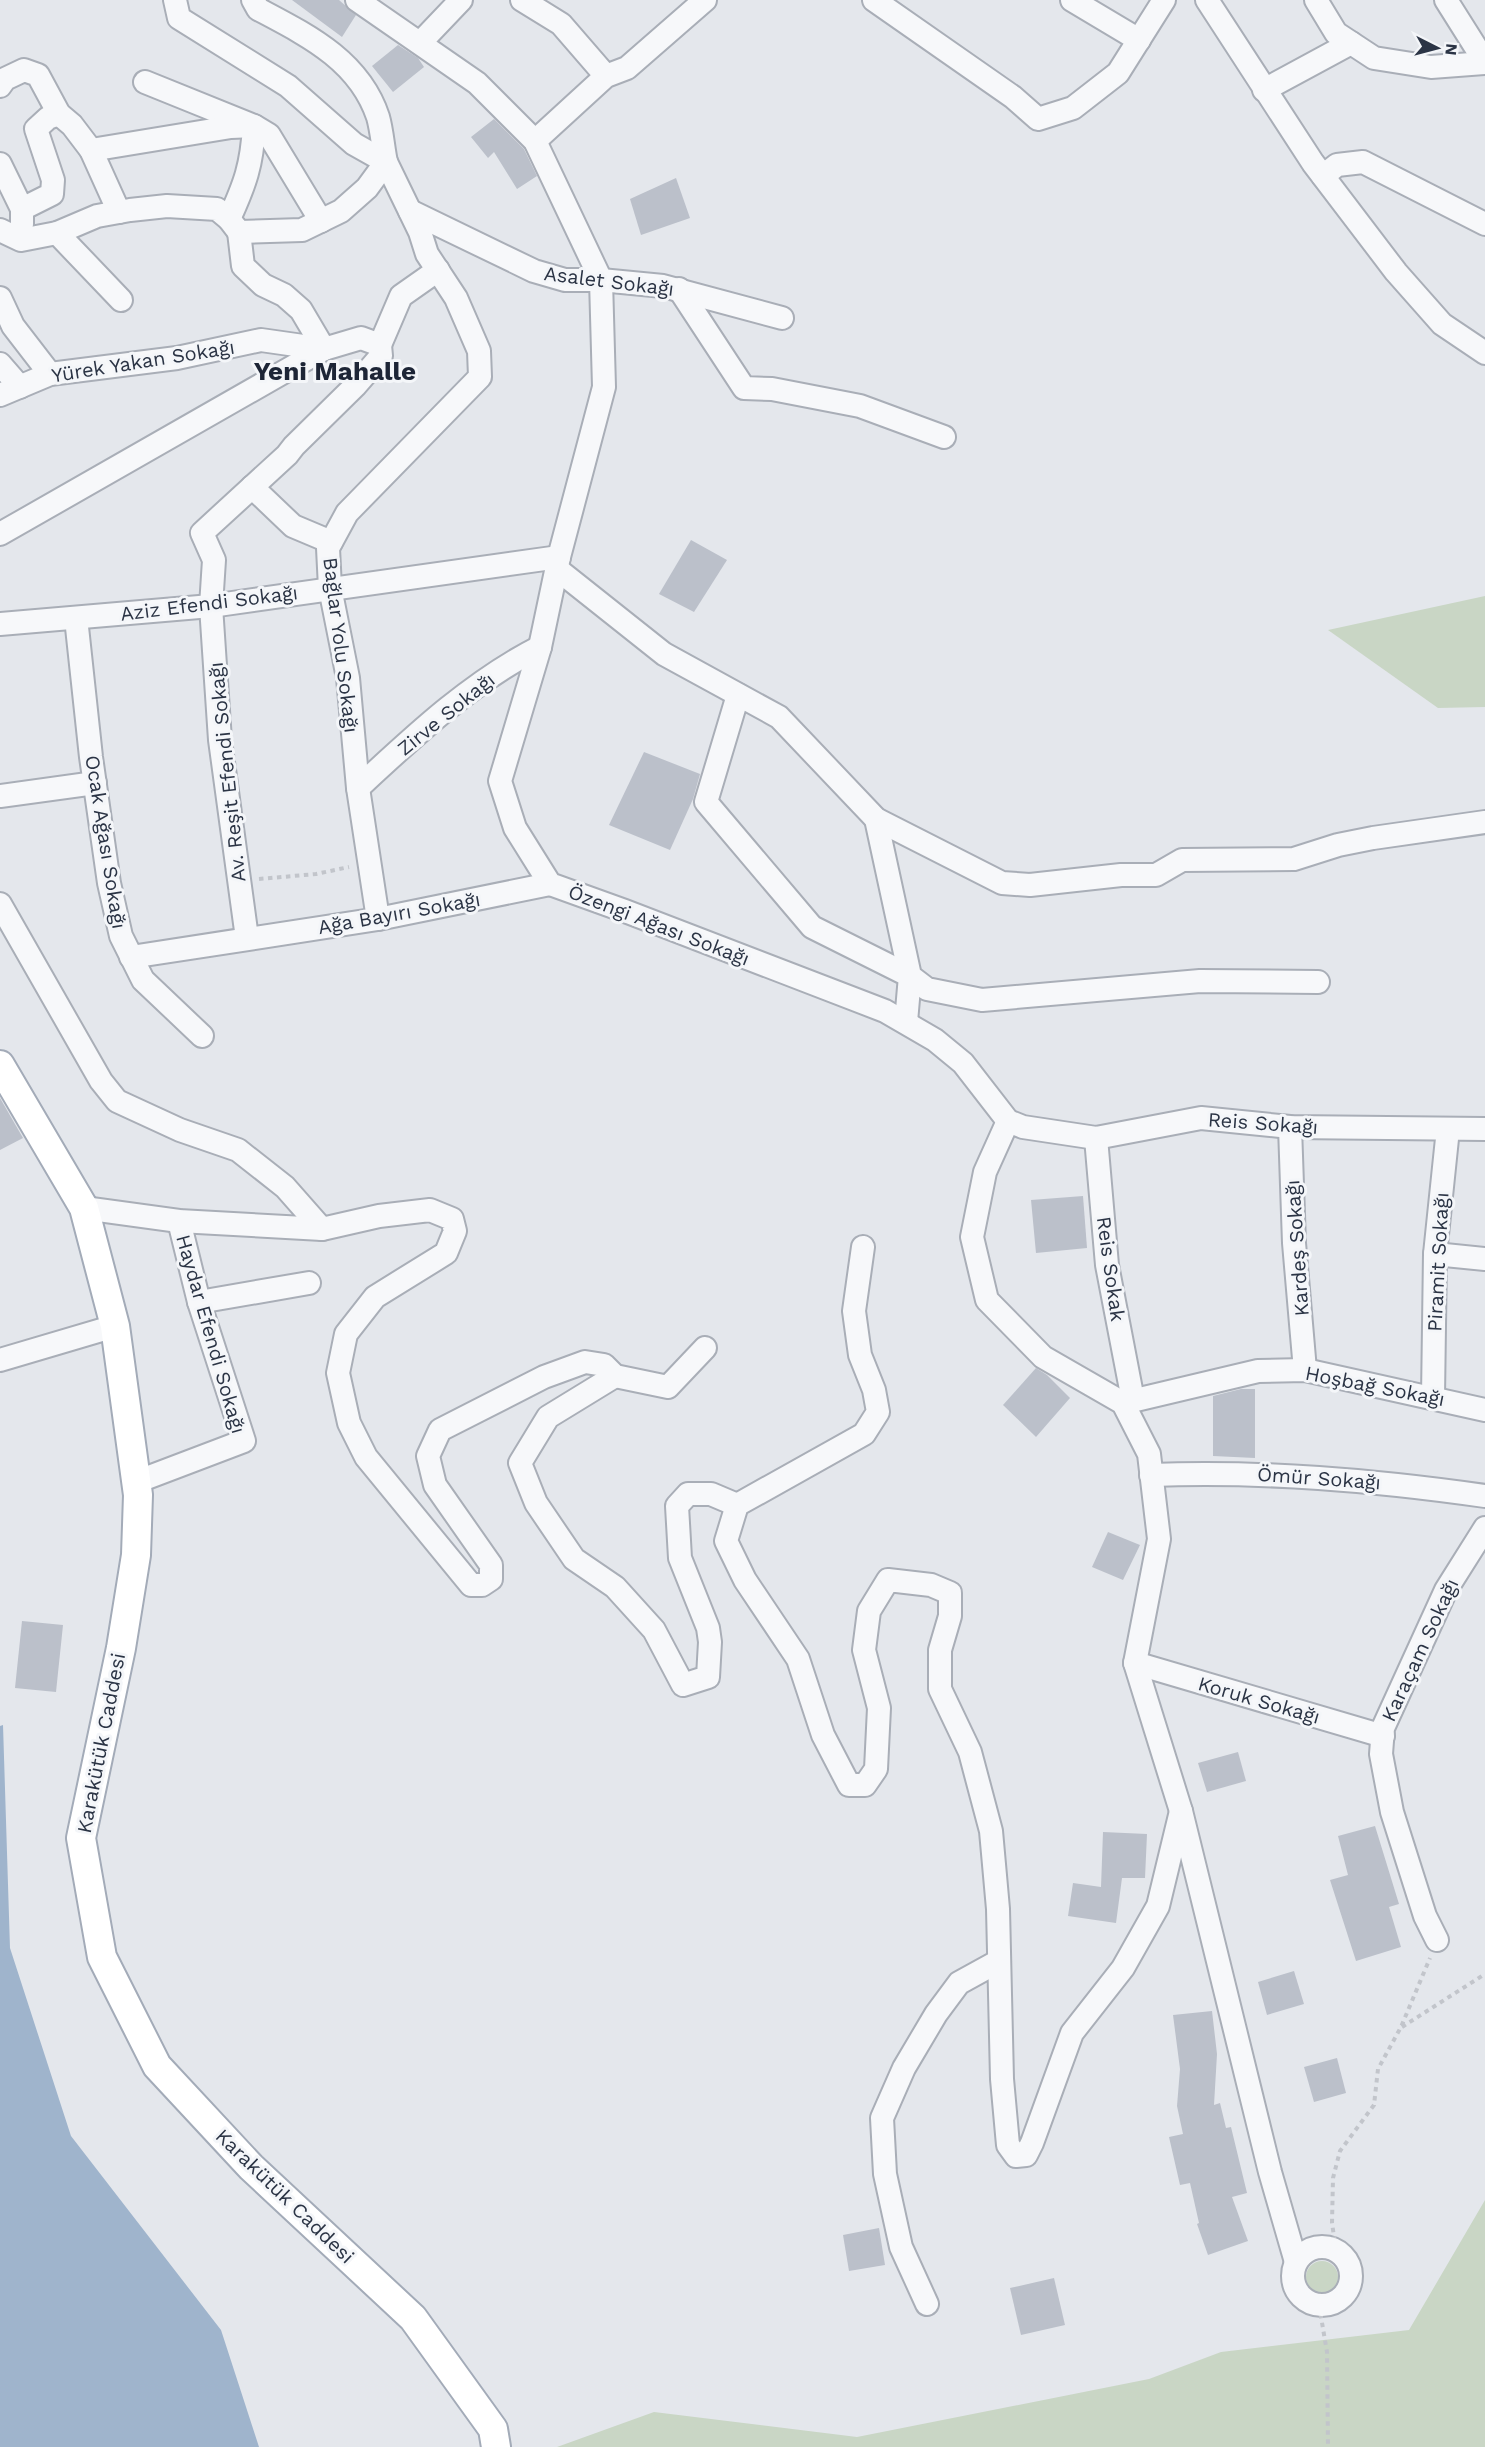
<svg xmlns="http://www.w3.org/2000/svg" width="1485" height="2447" font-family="'Work Sans',sans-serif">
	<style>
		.green { fill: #c9d6c5 }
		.water { fill: #9fb4cc }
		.building { fill: #bbc0ca }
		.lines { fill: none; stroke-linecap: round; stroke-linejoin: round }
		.minor-casing { stroke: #a9aeb7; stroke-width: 26 }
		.major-casing { stroke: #a3abb8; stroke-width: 32 }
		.path { stroke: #c2c5cb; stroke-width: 4; stroke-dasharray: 4.5 4.5; stroke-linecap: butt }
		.minor { stroke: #f7f8fa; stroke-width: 22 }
		.major { stroke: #fff; stroke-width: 28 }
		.labels { text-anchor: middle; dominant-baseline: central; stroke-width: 6; stroke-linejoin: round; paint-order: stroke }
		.street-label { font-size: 20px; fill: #2b3445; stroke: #f4f6f9 }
		.district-label { font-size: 26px; font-weight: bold; fill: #1d2536; stroke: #f4f6f9 }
	</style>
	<rect width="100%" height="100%" fill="#e4e7ec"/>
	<g class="green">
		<path d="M1485 596V707L1438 708 1328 630Z"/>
		<path d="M1485 2200V2447H557L654 2412 857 2437 1149 2379 1221 2352 1409 2330Z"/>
		<circle cx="1322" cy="2277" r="16"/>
	</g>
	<path class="water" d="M3 1725 10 1948 71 2136 221 2330 259 2447H0V1726Z"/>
	<g class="building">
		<path d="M292 0H339L356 15 342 37Z"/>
		<path d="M398 45 418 58 424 67 393 92 372 66Z"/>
		<path d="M494 119 524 149 537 176 517 189 494 152 488 158 471 137Z"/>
		<path d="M676 178 690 218 641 235 630 199Z"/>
		<path d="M691 540 727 560 694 612 659 594Z"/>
		<path d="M644 752 700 774 693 799 670 850 609 825Z"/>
		<path d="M0 1098 23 1138 0 1150Z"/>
		<path d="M1083 1196 1087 1248 1036 1253 1031 1200Z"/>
		<path d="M1036 1368 1047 1375 1070 1398 1036 1437 1003 1405Z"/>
		<path d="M1241 1389H1255V1458L1213 1456V1396Z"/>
		<path d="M1108 1532 1140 1545 1123 1580 1092 1567Z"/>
		<path d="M22 1621 63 1625 56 1692 15 1688Z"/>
		<path d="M1238 1752 1246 1781 1207 1792 1198 1763Z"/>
		<path d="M1375 1826 1399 1904 1389 1907 1401 1947 1356 1961 1330 1880 1348 1875 1338 1836Z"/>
		<path d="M1103 1832 1147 1834 1145 1878H1122L1116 1923 1068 1916 1073 1883 1101 1887Z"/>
		<path d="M1294 1971 1304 2004 1267 2015 1258 1982Z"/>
		<path d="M1212 2011 1217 2054 1214 2105 1220 2103 1226 2128 1231 2127 1247 2193 1232 2197 1248 2241 1208 2255 1197 2224 1199 2223 1190 2183 1180 2185 1169 2137 1183 2134 1177 2106 1180 2069 1173 2015Z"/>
		<path d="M1337 2058 1346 2093 1314 2102 1304 2067Z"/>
		<path d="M879 2228 885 2265 849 2271 843 2235Z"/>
		<path d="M1054 2278 1065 2325 1021 2335 1010 2288Z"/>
	</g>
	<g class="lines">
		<g class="minor-casing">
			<g id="minor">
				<path d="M175 0 179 18 288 86 354 144 386 162 420 232 427 254 456 298 479 351 480 377 347 513 328 548 330 588 348 678 358 788 378 919"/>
				<path d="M357 0 477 83 535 141 601 280 604 387 559 557 540 647 500 781 515 828 550 884 625 911 885 1011 935 1040 963 1063 1008 1121 1023 1127 1096 1138 1201 1118 1290 1127 1485 1129"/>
				<path d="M522 0 561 24 606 76"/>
				<path d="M874 0 1013 97 1038 119 1073 108 1118 73 1164 0"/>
				<path d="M1072 0 1139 40"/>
				<path d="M1207 0 1313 163 1396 272 1442 324 1485 353"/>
				<path d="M1316 0 1336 33 1374 58 1431 67 1485 63"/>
				<path d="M1446 0 1485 62"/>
				<path d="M420 43 461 0"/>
				<path d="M145 82 254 126C252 165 245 184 229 219"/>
				<path d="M0 86 5 79 24 70 38 75 59 114 72 125 91 150 119 212"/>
				<path d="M1264 90 1351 43"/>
				<path d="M535 141 606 76 627 68 705 0"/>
				<path d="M91 150 231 127 254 126 269 135 321 221"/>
				<path d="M0 164 22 209V224"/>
				<path d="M1323 176 1337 165 1363 162 1485 224"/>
				<path d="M22 209 52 194 53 180 36 129 48 118 59 114"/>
				<path d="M410 211 534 271 565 280H601L663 286 782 318"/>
				<path d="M0 230 21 240 57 233 97 216 130 210 167 206 217 209 229 219 239 232 302 230 341 211 367 188 386 162C383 148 382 131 378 117 359 60 307 35 258 9L253 0"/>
				<path d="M239 232 243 266 263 285 284 295 301 310 324 349"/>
				<path d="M57 233 121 300"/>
				<path d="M679 289 744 388 772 389 860 406 944 437"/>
				<path d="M0 298 13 326 50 374"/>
				<path d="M380 345 401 296 438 270"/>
				<path d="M0 364 20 387"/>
				<path d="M0 395 50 374 177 358 261 340 324 349"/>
				<path d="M252 487 293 526 331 542"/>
				<path d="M0 534 324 349 361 338 380 345 381 356 355 386 294 446 287 455 202 533 214 560 211 606 220 740 247 938"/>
				<path d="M557 569 664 654 779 717 876 819 1002 883 1030 885 1121 875H1156L1182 860 1294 859 1338 845 1373 838 1485 822"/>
				<path d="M76 618 91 757 109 883 121 936 143 980 202 1036"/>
				<path d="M0 624 211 606 559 557"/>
				<path d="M738 695 706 802 812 927 910 976 906 1022"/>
				<path d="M358 788C414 736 471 682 540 647"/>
				<path d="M0 796 95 783"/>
				<path d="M876 819 910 976 927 989 982 1000 1200 981 1318 982"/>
				<path d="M0 904 101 1081 117 1101 180 1130 238 1150 285 1187 322 1229"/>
				<path d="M131 957 378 919 550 884"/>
				<path d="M1008 1121 985 1172 972 1237 987 1300 1043 1357 1123 1403 1149 1454 1159 1539 1135 1663 1181 1811 1270 2172 1296 2262"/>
				<path d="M1290 1127 1294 1243 1305 1370"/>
				<path d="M1096 1138 1107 1265 1133 1400"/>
				<path d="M84 1208 179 1221 322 1229 379 1216 430 1210 452 1219 455 1231 446 1253 375 1297 346 1334 338 1373 349 1423 366 1457 471 1585H482L491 1579V1565L435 1485 428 1456 440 1430 544 1377 585 1362 604 1365 615 1376 668 1387 705 1348"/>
				<path d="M863 1247 854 1311 860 1355 874 1390 878 1412 864 1434 737 1505 726 1541 745 1580 798 1659 823 1735 849 1785H865L876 1769 879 1708 864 1650 869 1611 888 1580 931 1585 950 1593V1616L940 1650V1689L970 1752 991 1831 998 1909 1002 2079 1008 2145 1016 2156 1026 2155 1032 2143 1072 2033 1123 1968 1158 1906 1181 1811"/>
				<path d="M1435 1254 1485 1259"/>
				<path d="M199 1302 309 1283"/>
				<path d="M0 1360 115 1326"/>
				<path d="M615 1376 548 1417 520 1463 536 1503 574 1559 615 1587 654 1630 683 1685 708 1677 710 1642 708 1628 680 1558 677 1506 688 1494H711L737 1505"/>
				<path d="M1433 1397 1435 1254 1448 1129"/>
				<path d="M1123 1403 1258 1371 1305 1370 1485 1410"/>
				<path d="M1151 1475C1266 1471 1372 1480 1485 1496"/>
				<path d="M136 1482 244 1441 199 1302 179 1221"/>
				<path d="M1135 1663 1383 1736"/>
				<path d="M1437 1940 1425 1916 1392 1812 1381 1754 1383 1728 1446 1590 1485 1528"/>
				<circle cx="1322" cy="2276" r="29"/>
				<path d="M927 2304 901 2247 885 2174 882 2118 904 2068 936 2014 959 1983 999 1961"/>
			</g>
		</g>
		<g class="major-casing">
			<path id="major" d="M0 1065 84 1208 115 1326 138 1495 136 1555 121 1648 81 1838 102 1957 157 2066 251 2167 413 2318 493 2429 496 2447"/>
		</g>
		<g class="path">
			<path d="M259 879 316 874 349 867"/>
			<path d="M1402 2027 1485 1974"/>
			<path d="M1336 2250 1332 2223 1333 2178 1340 2151 1374 2105 1378 2069 1401 2027 1430 1958"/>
			<path d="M1319 2305 1327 2352 1328 2447"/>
		</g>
		<use href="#minor" class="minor"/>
		<use href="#major" class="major"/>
	</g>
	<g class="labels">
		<g class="street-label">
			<text transform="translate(609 281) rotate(7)">Asalet Sokağı</text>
			<text transform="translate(143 361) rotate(-9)">Yürek Yakan Sokağı</text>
			<text transform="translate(209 603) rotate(-7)">Aziz Efendi Sokağı</text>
			<text transform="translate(341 645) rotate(83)">Bağlar Yolu Sokağı</text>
			<text transform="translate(446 714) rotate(-39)">Zirve Sokağı</text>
			<text transform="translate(227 772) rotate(-96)">Av. Reşit Efendi Sokağı</text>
			<text transform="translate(106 842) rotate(81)">Ocak Ağası Sokağı</text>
			<text transform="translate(399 913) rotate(-10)">Ağa Bayırı Sokağı</text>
			<text transform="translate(659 925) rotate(21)">Özengi Ağası Sokağı</text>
			<text transform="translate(1263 1123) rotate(4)">Reis Sokağı</text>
			<text transform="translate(1297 1248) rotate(-94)">Kardeş Sokağı</text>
			<text transform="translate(1438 1262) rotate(-87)">Piramit Sokağı</text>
			<text transform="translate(1111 1269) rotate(82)">Reis Sokak</text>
			<text transform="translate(211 1334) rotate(74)">Haydar Efendi Sokağı</text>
			<text transform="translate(1375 1386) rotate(11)">Hoşbağ Sokağı</text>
			<text transform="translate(1319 1478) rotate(4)">Ömür Sokağı</text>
			<text transform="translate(1420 1650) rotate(-65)">Karaçam Sokağı</text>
			<text transform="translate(1259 1700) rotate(16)">Koruk Sokağı</text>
			<text transform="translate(101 1743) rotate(-79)">Karakütük Caddesi</text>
			<text transform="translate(285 2196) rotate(44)">Karakütük Caddesi</text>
		</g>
		<g class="district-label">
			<text x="335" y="371">Yeni Mahalle</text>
		</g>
	</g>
	<g transform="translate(1437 48) rotate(96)" stroke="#f4f6f9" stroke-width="4.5" paint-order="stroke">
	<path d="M0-4.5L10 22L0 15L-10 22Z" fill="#2b3445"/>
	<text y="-9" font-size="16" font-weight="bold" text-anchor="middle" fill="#2b3445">N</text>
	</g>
</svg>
